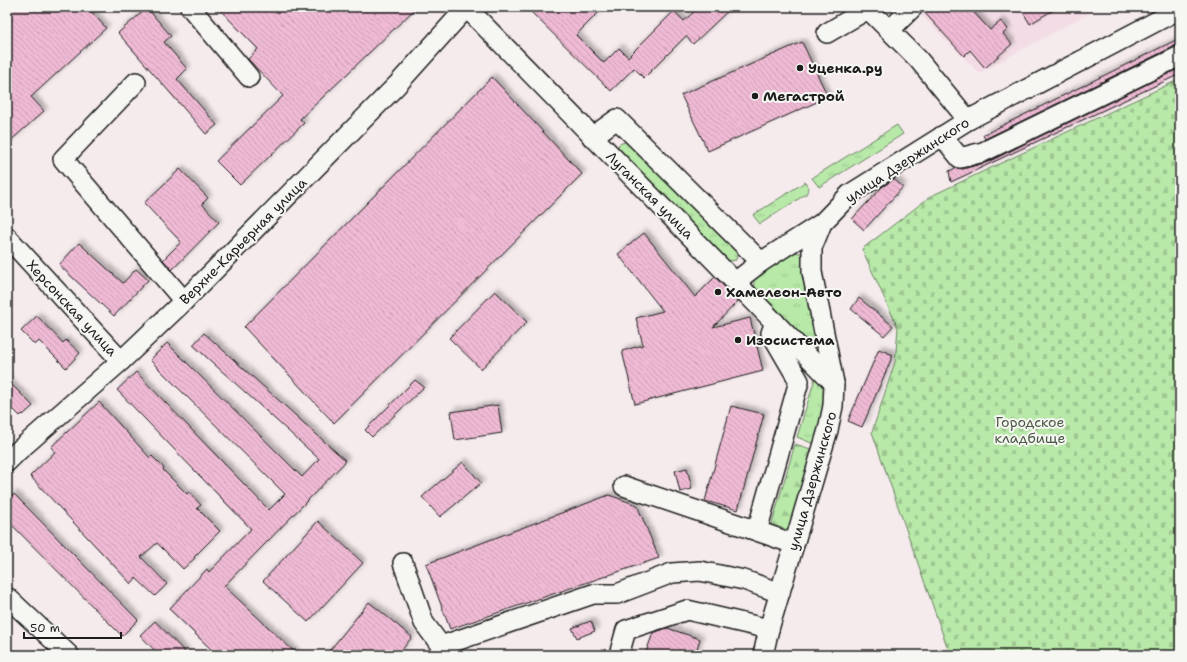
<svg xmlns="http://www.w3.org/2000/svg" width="1187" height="662" font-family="'Shantell Sans',sans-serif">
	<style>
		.built { fill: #f3dce5 }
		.grass { fill: url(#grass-tufts); stroke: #6a8262 }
		.forest { fill: url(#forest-firs); stroke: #6a8262 }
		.cemetery { fill: url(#cemetery-stones); stroke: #6a8262 }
		.building { fill: url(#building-back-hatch); stroke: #1c1c1c; filter: url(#shadow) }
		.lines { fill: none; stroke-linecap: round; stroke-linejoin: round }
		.minor-casing { stroke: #1c1c1c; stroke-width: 22 }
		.minor { stroke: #f6f6f2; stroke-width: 19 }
		.poi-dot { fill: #1c1c1c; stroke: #f6f6f2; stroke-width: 1.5 }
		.labels { text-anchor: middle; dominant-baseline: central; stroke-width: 4; stroke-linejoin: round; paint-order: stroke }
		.poi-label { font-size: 14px; font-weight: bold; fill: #1c1c1c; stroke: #f6f6f2; text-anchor: start }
		.street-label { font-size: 14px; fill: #1c1c1c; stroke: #f6f6f2 }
		.park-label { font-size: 14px; fill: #4b5a46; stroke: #f6f6f2 }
	</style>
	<defs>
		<pattern id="grass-tufts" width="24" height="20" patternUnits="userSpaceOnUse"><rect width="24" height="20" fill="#b8e9a9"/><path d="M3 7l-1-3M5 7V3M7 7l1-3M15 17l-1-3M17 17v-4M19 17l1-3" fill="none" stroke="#9ec791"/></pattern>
		<pattern id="forest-firs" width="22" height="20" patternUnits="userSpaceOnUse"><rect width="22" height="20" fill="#b8e9a9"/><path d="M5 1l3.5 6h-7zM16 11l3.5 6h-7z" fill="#9ec791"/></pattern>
		<pattern id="cemetery-stones" width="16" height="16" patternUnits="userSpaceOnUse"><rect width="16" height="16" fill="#b8e9a9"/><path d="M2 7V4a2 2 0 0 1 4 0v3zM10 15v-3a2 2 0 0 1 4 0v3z" fill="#9ec791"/></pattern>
		<pattern id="building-back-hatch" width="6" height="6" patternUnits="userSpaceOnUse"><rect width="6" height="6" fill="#efbad4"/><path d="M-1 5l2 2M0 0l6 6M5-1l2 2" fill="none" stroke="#cc9fb5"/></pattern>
		<filter id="shadow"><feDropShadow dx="3.5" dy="-3.5" stdDeviation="2" flood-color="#0004"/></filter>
	</defs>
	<rect width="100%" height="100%" fill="#f5eaec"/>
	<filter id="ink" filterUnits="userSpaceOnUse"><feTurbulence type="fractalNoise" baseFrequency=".025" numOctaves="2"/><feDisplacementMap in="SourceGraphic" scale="8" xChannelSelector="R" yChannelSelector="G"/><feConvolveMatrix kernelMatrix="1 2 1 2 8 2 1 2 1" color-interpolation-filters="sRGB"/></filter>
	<g filter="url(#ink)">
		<path class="built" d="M913 7H1100L979 73Z"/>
		<g class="grass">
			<path d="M897 125 903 134 819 187 812 178Z"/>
			<path d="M625 142 631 144 734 247 737 254 736 260 729 261 723 259 617 150 619 144Z"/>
			<path d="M805 182 809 188 806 194 760 224 753 215Z"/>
			<path d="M790 252 801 253 825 365 756 290 753 279Z"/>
			<path d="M817 372 830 392 819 446 797 437Z"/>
		</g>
		<path class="forest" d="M795 444 817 451 791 536 770 530Z"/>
		<path class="cemetery" d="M1180 79V655H950L872 432 895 362 898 328 862 249 931 196Z"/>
		<g class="building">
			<path d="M7 7H87L106 28 31 97 44 111 7 144V24L12 20 7 14Z"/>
			<path d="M217 7H417L300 119 304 123 240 185 216 161 283 96 248 59 258 49Z"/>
			<path d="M526 7H604L576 35 604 63 619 48 628 57 674 11 684 21 699 7H732L693 44 686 36 644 78 634 68 611 91Z"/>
			<path d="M924 7H969L990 30 1001 21 1008 29 1003 34 1012 44 985 68 970 50 964 56 923 11Z"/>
			<path d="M1020 7H1058L1030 24Z"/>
			<path d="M147 8 171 36 164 42 187 69 177 79 217 125 206 134 118 33Z"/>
			<path d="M1180 38V45L1175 46 985 139 983 135Z"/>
			<path d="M802 42 828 97 708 151 681 95Z"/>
			<path d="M1180 68V74L951 182 949 171 956 168 963 169 988 162Z"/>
			<path d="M492 77 582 174 334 423 244 327Z"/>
			<path d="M180 169 208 198 202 204 219 222 172 270 163 260 181 242 144 203Z"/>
			<path d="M894 179 903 187 864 230 852 219 882 187Z"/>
			<path d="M644 233 695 297 715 277 738 301 713 327 750 318 763 371 635 404 622 351 643 345 636 318 663 311 618 254Z"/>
			<path d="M79 243 123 283 136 269 148 280 114 316 59 265Z"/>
			<path d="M495 291 527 322 481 369 449 338Z"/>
			<path d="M859 298 893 326 884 336 851 309Z"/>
			<path d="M37 316 63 343 66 340 80 353 66 368 39 341 35 345 21 331Z"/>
			<path d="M204 333 346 461 224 586 298 655H217L169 609 207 569 209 572 251 529 117 390 136 372 269 510 285 494 150 360 167 343 302 477 319 459 193 345Z"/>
			<path d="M879 349 893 355 862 427 848 421Z"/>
			<path d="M7 380 33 406 23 415 22 414 20 416 7 403Z"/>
			<path d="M415 380 424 387 372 437 365 430Z"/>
			<path d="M99 402 150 458 152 456 164 468 163 470 187 494 189 492 201 505 197 508 220 531 194 557 195 558 183 569 157 543 141 557 167 584 155 596 136 578 131 584 30 476 55 452 51 447Z"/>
			<path d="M498 405 502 433 455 440 451 412Z"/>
			<path d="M731 406 764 414 738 510 705 501Z"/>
			<path d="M463 462 481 483 440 517 422 497Z"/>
			<path d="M687 468 692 489 680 492 675 471Z"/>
			<path d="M14 494 138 620 122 636 7 520V501Z"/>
			<path d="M609 495 637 505 659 558 450 629 426 564Z"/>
			<path d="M318 521 363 563 308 622 263 581Z"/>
			<path d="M369 602 412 637 398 655H326Z"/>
			<path d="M155 621 188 655H159L140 635Z"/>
			<path d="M591 621 595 631 577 638 572 628Z"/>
			<path d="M667 628 700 639 695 655H645L653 633Z"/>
		</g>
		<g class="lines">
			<g class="minor-casing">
				<g id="minor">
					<path d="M190 7 249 77"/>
					<path d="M466 7 834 383"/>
					<path d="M866 7 918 59 968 120"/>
					<path d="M890 30 913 7"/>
					<path d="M827 33 868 9"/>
					<path d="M136 82 63 159 184 301"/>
					<path d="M942 136 960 158 983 152 1180 56"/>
					<path d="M592 137 617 119 761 262"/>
					<path d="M7 237 121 361"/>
					<path d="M735 282 761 262 822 223"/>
					<path d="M775 322 771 333 799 381 757 531 794 544"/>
					<path d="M7 462 18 451 121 361 184 301 397 85 467 7"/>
					<path d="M624 486 757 531"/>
					<path d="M403 563 424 623 441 646 593 594H617L672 573 700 571 744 580 780 593"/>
					<path d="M7 597 69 655"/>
					<path d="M619 655 626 630 687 610 769 629"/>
					<path d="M763 655 769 629 828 430 833 406 834 383 812 272V248L822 223 850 194 968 120 1180 9"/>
				</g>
			</g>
			<use href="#minor" class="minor"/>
		</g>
	</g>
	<g class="poi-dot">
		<circle cx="800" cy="68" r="4"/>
		<circle cx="755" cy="96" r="4"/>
		<circle cx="718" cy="292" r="4"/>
		<circle cx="738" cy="340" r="4"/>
	</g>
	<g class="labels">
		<g class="poi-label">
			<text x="808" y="68">Уценка.ру</text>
			<text x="763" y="96">Мегастрой</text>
			<text x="726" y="292">Хамелеон-Авто</text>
			<text x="746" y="340">Изосистема</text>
		</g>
		<g class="street-label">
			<text transform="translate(907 160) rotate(-33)">улица Дзержинского</text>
			<text transform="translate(650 195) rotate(45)">Луганская улица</text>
			<text transform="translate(243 241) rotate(-45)">Верхне-Карьерная улица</text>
			<text transform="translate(72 308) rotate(47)">Херсонская улица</text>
			<text transform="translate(812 481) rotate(-74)">улица Дзержинского</text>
		</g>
		<g class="park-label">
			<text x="1030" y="422">Городское<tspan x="1030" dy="16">кладбище</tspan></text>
		</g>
	</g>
	<rect width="1187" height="662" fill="none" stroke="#f6f6f2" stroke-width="24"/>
	<rect x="12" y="12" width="1163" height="638" fill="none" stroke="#1c1c1c" stroke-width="1.5" filter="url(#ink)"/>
	<path d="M24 632v6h97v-6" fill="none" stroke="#1c1c1c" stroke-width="2"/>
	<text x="30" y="632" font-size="12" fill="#1c1c1c" stroke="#f6f6f2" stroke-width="3" paint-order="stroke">50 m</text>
</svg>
